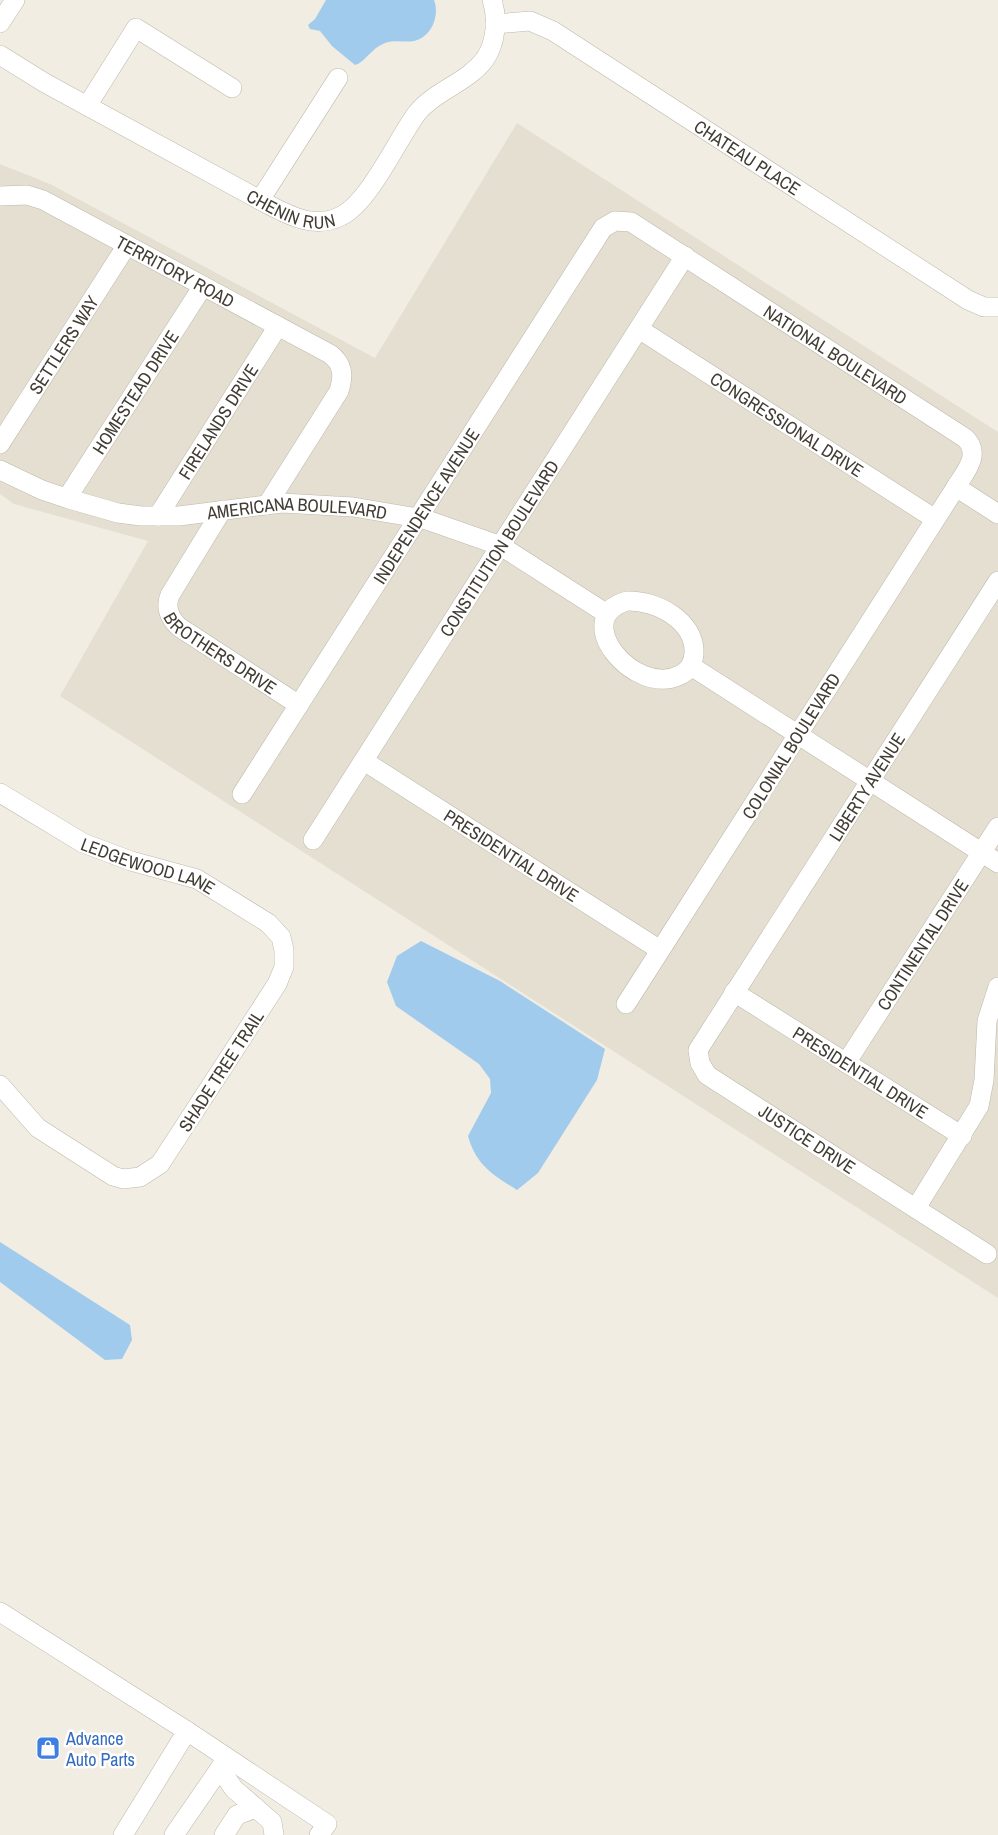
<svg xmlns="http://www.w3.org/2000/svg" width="998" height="1835" font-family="'Archivo Narrow',sans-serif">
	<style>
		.residential { fill: #e4dfd1 }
		.water { fill: #a1cbec }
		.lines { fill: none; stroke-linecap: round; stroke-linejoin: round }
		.minor-casing { stroke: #beb8a9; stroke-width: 20 }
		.minor { stroke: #fff; stroke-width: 19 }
		.labels { text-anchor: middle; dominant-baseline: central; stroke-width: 5; stroke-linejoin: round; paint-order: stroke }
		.street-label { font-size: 18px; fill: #423d34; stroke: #fff }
		.shop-label { font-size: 18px; fill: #366cbe; stroke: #fff; text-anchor: start }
	</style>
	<rect width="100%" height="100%" fill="#f1ede3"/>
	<path class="residential" d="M517 123 998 432V1298L60 696 148 541 14 504 0 494V164L50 184 375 358Z"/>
	<g class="water">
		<path d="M326 0H434C440 15 432 37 414 41 404 43 393 39 383 44 372 48 364 63 355 65L332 46 320 31 310 29 308 25 315 19Z"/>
		<path d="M421 941 500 981 605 1049 597 1080 538 1173 517 1190C493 1175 476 1165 468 1136L491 1093 490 1079 479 1064 396 1006 387 982 397 956Z"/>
		<path d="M0 1242 130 1325 132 1340 122 1359 105 1360 0 1282Z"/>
	</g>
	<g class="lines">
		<g class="minor-casing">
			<g id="minor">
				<path d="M0 23 15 0"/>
				<path id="s1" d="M495 24 530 21 553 31 968 300 984 307H998"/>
				<path id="s2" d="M0 55 45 83 269 205C292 217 316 229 341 216 369 203 397 140 417 113 436 90 467 83 485 59 496 43 498 18 492 0"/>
				<path d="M87 106 136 28 232 88"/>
				<path id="s3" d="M0 196 27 195 43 200 330 354C343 364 344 375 339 391L267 505"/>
				<path d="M260 200 338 78"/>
				<path id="s4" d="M639 329 935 519"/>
				<path id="s5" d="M0 444 127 245"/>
				<path id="s6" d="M0 470 42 490 69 499 118 513 141 516H179L282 503 353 507 424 519 501 546 607 614"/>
				<path d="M956 487 998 514"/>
				<path id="s7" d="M67 498 203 286"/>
				<path id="s8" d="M222 510 170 595C165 607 169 618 179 627L299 705"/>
				<path id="s9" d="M158 516 278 326"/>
				<path d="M627 601C656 600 696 621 694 654 693 664 689 671 680 675 635 698 568 618 627 601Z"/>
				<path d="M691 666 998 863"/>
				<path id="s10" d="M364 761 660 950"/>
				<path id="s11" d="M0 793 83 843 131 861 197 879 268 923 281 937 284 950V967L277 984 160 1164 140 1177 123 1179 113 1176 38 1128 0 1085"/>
				<path id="s12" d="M242 794 603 228 615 221 631 222 965 438C982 454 965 472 956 487L626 1004"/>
				<path id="s13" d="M313 840 685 256"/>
				<path id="s14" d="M734 992 962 1136"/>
				<path id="s15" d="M846 1063 998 827"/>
				<path d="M916 1208 979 1106 984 1080 987 1021 998 987"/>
				<path id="s16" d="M987 1254 707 1075 700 1063 698 1050 998 581"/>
				<path d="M0 1612 187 1731 327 1824 319 1835"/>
				<path d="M220 1769 234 1789 272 1822 274 1835"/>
				<path d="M123 1835 187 1731"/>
				<path d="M174 1835 227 1758"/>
				<path d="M224 1835 237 1815 256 1808"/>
			</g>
		</g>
		<use href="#minor" class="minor"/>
	</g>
	<defs>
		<g id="shop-square" transform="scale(1.25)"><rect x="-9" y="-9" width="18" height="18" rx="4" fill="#3f7fe0" stroke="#fff"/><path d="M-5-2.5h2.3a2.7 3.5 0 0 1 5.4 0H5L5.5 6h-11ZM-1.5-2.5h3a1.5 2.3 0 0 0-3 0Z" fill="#fff"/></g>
	</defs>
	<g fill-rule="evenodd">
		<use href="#shop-square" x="48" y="1748"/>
	</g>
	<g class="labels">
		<g class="street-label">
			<text stroke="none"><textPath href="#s1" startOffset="292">CHATEAU PLACE</textPath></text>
			<text stroke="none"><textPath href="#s2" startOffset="331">CHENIN RUN</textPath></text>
			<text stroke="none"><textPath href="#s3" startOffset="194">TERRITORY ROAD</textPath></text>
			<text stroke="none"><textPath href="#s5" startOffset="118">SETTLERS WAY</textPath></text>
			<text stroke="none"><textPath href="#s12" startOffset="945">NATIONAL BOULEVARD</textPath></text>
			<text stroke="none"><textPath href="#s7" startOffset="126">HOMESTEAD DRIVE</textPath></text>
			<text stroke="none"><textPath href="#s9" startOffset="112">FIRELANDS DRIVE</textPath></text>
			<text stroke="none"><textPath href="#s4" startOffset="176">CONGRESSIONAL DRIVE</textPath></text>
			<text stroke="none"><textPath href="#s12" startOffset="342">INDEPENDENCE AVENUE</textPath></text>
			<text stroke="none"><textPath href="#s6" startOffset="306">AMERICANA BOULEVARD</textPath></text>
			<text stroke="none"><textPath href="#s13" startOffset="346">CONSTITUTION BOULEVARD</textPath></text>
			<text stroke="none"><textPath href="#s8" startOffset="184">BROTHERS DRIVE</textPath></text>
			<text transform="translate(791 746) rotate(-58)">COLONIAL BOULEVARD</text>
			<text stroke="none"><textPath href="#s16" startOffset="672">LIBERTY AVENUE</textPath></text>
			<text stroke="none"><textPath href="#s10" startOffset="175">PRESIDENTIAL DRIVE</textPath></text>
			<text stroke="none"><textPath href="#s11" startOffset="166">LEDGEWOOD LANE</textPath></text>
			<text stroke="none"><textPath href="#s15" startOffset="141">CONTINENTAL DRIVE</textPath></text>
			<text transform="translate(221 1071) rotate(-57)">SHADE TREE TRAIL</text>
			<text stroke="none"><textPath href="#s14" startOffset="150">PRESIDENTIAL DRIVE</textPath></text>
			<text transform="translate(807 1139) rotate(33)">JUSTICE DRIVE</text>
		</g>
		<g class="shop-label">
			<text x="66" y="1738">Advance<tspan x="66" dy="21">Auto Parts</tspan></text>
		</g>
	</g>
</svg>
